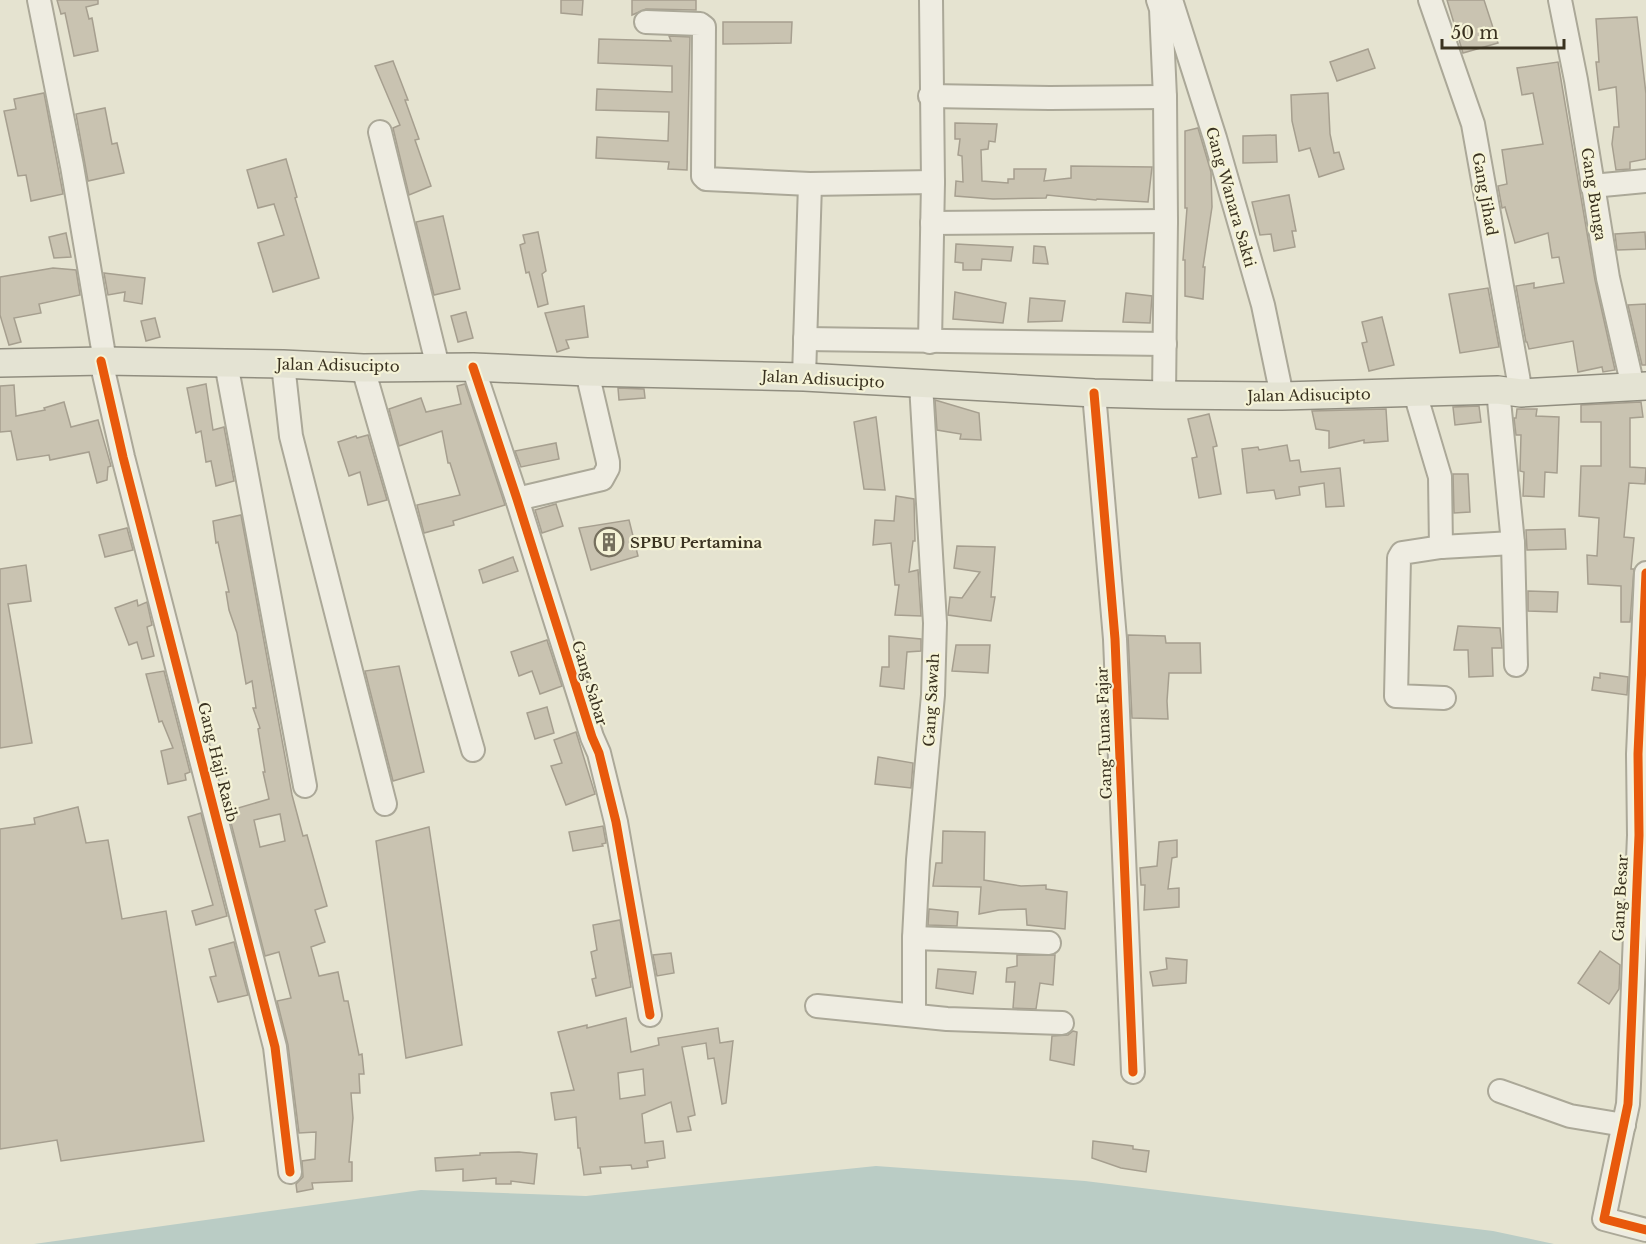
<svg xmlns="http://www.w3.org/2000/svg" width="1646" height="1244" font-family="'Libre Baskerville',serif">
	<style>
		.water { fill: #baccc5 }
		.building { fill: #c9c3b1; stroke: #a69f8f; stroke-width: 1.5; fill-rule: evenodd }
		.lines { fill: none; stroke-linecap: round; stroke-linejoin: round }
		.minor-casing { stroke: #aba898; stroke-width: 26 }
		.major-casing { stroke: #908d7f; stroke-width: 30 }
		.minor { stroke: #eeece1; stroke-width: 22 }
		.major { stroke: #e4e3d3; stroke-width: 27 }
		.cycleway-casing { stroke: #f5f3d7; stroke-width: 13 }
		.cycleway { stroke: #e8590c; stroke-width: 9 }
		.labels { text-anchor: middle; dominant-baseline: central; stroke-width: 4.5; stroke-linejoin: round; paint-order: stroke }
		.street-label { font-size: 15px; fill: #3a3220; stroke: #f5f3d7 }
		.poi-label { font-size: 15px; font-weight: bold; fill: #3a3220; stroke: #f5f3d7; text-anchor: start }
	</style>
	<rect width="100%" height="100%" fill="#e5e3d0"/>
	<path class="water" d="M876 1166 1085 1181 1493 1231 1554 1244H34L421 1190 586 1196Z"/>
	<g class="building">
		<path d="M57 0H98V4L86 7 89 19 92 18 98 51 74 56 65 13 61 14Z"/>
		<path d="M561 0H583L582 15 561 13Z"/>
		<path d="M632 0H696V10L646 9 632 15Z"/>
		<path d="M1447 0H1484L1498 43 1463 53Z"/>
		<path d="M1637 17 1646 94V159L1630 162V169L1616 170 1612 144 1614 127H1619L1616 87 1599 90 1596 62H1599L1596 19Z"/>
		<path d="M723 22H792L791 43 723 44Z"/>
		<path d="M669 36 690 37 687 170 668 169 669 162 596 158 597 137 668 141 669 112 596 110 597 89 672 92V66L598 63 599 39 671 41Z"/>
		<path d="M1368 49 1375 68 1337 81 1330 62Z"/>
		<path d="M393 61 408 100H405L419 139 415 140 431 186 409 195 393 128 400 125 375 66Z"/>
		<path d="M1558 62 1595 280 1615 370 1603 372 1602 367 1578 372 1573 341 1529 349 1527 342H1526L1516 286 1534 283V288L1564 283 1559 257 1552 258 1548 233 1515 243 1505 207 1502 208 1498 186 1507 184 1502 150 1543 144 1533 93 1522 95 1517 68Z"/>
		<path d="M44 93 63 194 31 201 26 175 18 176 4 111 16 109 14 99Z"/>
		<path d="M1328 93 1330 134 1334 153 1339 152 1344 169 1319 177 1310 148 1299 151 1292 121 1291 95Z"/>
		<path d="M105 108 112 144 117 143 124 173 88 181 76 114Z"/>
		<path d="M955 123 997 124 995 142 989 141 988 149 981 150 982 181 1008 183V179H1014V169H1046L1044 181 1071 178V166L1152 167 1148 202 1097 199 1096 200 1047 195 1046 198 993 199 955 196 956 181 963 182 962 156 958 155 960 139H955Z"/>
		<path d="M1198 128 1211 172 1212 207 1203 267H1205L1203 299 1185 296V260H1183L1187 208H1185V131Z"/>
		<path d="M1276 135 1277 162 1243 163V136Z"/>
		<path d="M286 159 297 197 295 198 319 278 273 292 258 243 284 235 274 204 258 208 247 170Z"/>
		<path d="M1289 195 1296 231H1292L1295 247 1274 251 1271 234 1260 235 1252 202Z"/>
		<path d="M443 216 460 289 434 295 416 222Z"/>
		<path d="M538 232 546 271 542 274 548 304 538 307 529 272 526 273 520 245 525 243 523 235Z"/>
		<path d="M1645 232 1646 249 1617 250 1615 234Z"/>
		<path d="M66 233 71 257 54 258 49 237Z"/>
		<path d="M956 244 1013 247 1011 261 982 259 981 270H963V263L955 262Z"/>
		<path d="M1034 246 1045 247 1048 264 1033 263Z"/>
		<path d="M53 268 76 270 80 295 39 304 41 313 14 318 21 342 9 345 0 315V277Z"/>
		<path d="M104 273 145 278 142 304 124 301 125 292 108 295Z"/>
		<path d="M1488 288 1499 347 1460 353 1449 294Z"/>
		<path d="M955 292 1006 303 1003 323 953 319Z"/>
		<path d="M1126 293 1152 296 1150 323 1123 322Z"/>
		<path d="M1030 298 1065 301 1062 321 1028 322Z"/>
		<path d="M1646 304V365H1642L1628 305Z"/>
		<path d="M584 306 588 337 566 340 569 348 557 352 545 313Z"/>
		<path d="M466 312 473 338 458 342 451 316Z"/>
		<path d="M1382 317 1394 365 1369 371 1362 343 1367 342 1362 322Z"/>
		<path d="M155 318 160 337 146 341 141 321Z"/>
		<path d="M206 384 213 430 224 427 234 481 216 486 211 461 206 462 201 431 196 433 187 388Z"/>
		<path d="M465 384 505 505 453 521 454 525 424 533 417 505 460 495 450 463H448L442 431 399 446 389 409 421 398 426 412 461 404 457 386Z"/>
		<path d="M14 385 16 416 45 410 44 408 64 402 71 427 98 420 111 466 108 467 107 480 97 483 89 452 50 460 49 455 17 460 11 431 0 432V386Z"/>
		<path d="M618 388 644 389 645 398 619 400Z"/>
		<path d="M935 400 979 413 981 440 960 439 961 434 937 430Z"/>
		<path d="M1641 402 1643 417 1630 418V467L1646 468 1645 484 1629 483 1624 537 1634 538 1631 569H1634L1630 622H1621V586L1588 584 1587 555 1597 556 1599 518 1579 516 1581 466H1601V422H1581V405Z"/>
		<path d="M1479 406 1481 422 1455 425 1453 407Z"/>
		<path d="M1386 409 1388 441 1364 443V440L1329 448V431L1316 429 1312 411Z"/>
		<path d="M1517 409H1537L1536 416 1559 417 1557 473 1545 472 1544 497 1523 496 1524 472 1520 471 1521 435H1516L1514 418H1516Z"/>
		<path d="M1209 414 1217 446 1213 447 1221 494 1199 498 1192 458 1197 457 1188 419Z"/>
		<path d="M876 417 885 490 864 489 854 422Z"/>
		<path d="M368 435 387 500 368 505 360 472 349 476 338 442 356 436 357 438Z"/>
		<path d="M556 443 559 459 521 467 515 451Z"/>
		<path d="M1287 445 1290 461 1299 460 1301 472 1340 468 1344 506 1326 507 1324 483 1299 487 1300 495 1276 499 1274 490 1247 493 1242 449 1258 447 1259 450Z"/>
		<path d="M1453 474H1468L1470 512 1454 513Z"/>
		<path d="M896 496 914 499 915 541H913L909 572 918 570 921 616 895 615 899 585H895L891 543 873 545 875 520 894 521Z"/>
		<path d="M556 504 563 526 542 533 535 510Z"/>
		<path d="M241 515 292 795 303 836 307 835 327 906 315 910 325 942 311 947 319 976 338 972 344 1001H348L359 1055 362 1054 364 1074H359L360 1093H351L353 1118 349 1162H352V1181L312 1183 313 1189 297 1192 296 1184 303 1177 302 1161 315 1159 316 1132 299 1133 288 1045 277 1001 291 998 279 952 265 956 228 811 269 799 263 772H265L258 729 260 728 253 708H256L252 681 246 684 237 633 229 610 226 592H229L218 542 216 543 213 521ZM280 814 285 841 260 847 254 820Z"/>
		<path d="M629 520 638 556 591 570 579 528Z"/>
		<path d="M127 528 133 550 105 557 99 535Z"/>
		<path d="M1565 529 1566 549 1527 550 1526 530Z"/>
		<path d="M957 546 995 547 991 597H995L991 621 948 615 950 597 962 598 980 572 954 568Z"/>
		<path d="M513 557 518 571 483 583 479 570Z"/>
		<path d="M26 565 31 601 8 604 32 743 0 748V569Z"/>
		<path d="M1528 591 1558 592 1557 612 1528 611Z"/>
		<path d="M137 600 138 606 147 602 152 625 147 627 154 656 142 659 137 642 129 645 115 608Z"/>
		<path d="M1458 626 1500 628 1502 648H1492L1493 676 1469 677 1468 650H1454Z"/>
		<path d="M1128 635 1165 636 1166 643H1200L1201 673H1169L1167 701 1168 719 1132 718Z"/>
		<path d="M889 636 921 639V651L907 652 904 689 880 686 882 667H889Z"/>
		<path d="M547 640 562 686 540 694 532 671 519 676 511 652Z"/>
		<path d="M956 645H990L988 673 952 671Z"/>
		<path d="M399 666 424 772 393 781 365 671Z"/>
		<path d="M164 671 190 772 185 774 186 780 168 784 161 751 173 748 162 721 159 722 146 674Z"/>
		<path d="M1600 673 1628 677 1627 695 1592 690 1594 677 1600 678Z"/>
		<path d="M547 707 554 733 535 739 527 713Z"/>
		<path d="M576 732 595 794 566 805 551 766 562 763 554 740Z"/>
		<path d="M878 757 913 763 911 788 875 784Z"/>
		<path d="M78 807 86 843 108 840 122 919 166 911 204 1141 61 1161 57 1140 0 1149V829L35 824 34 818Z"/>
		<path d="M201 813 227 916 196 925 192 911 213 905 188 817Z"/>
		<path d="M603 826 606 843 602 844 603 846 573 851 569 832Z"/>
		<path d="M429 827 462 1045 406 1058 376 841Z"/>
		<path d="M943 831 985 832 984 880 1021 886 1046 885V889L1067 892 1065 929 1027 925 1026 909 999 910 979 914 981 887 933 886 936 863H942Z"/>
		<path d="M1177 840V857L1172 858 1168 889 1179 888V907L1144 910 1145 885H1141L1140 868 1157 866 1159 842Z"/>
		<path d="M929 909 958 912 957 926 928 925Z"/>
		<path d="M620 920 631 987 596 996 592 979 596 978 591 952 597 950 593 925Z"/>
		<path d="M234 942 248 995 218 1002 210 977 216 976 209 949Z"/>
		<path d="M1600 951 1620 965 1619 989 1609 1004 1578 983Z"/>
		<path d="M671 953 674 973 657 976 653 955Z"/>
		<path d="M1017 955H1055L1053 985 1040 983 1036 1009 1013 1008 1015 982H1006L1007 968 1017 966Z"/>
		<path d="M1166 958 1187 960 1186 983 1153 986 1150 972 1167 969Z"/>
		<path d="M938 969 976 972 973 994 936 988Z"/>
		<path d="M626 1018 631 1052 659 1045 658 1038 718 1028 720 1043 733 1041 726 1103 722 1104 714 1058 708 1059 706 1043 682 1047 695 1115 688 1117 691 1130 677 1132 671 1102 642 1114 645 1143 663 1141 665 1158 647 1161 648 1167 632 1169 631 1165 600 1167 601 1173 584 1175 580 1148H578L576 1117 555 1120 551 1093 574 1090 558 1032 587 1025V1028ZM643 1069 645 1095 620 1099 618 1073Z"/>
		<path d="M1073 1031 1077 1032 1074 1065 1050 1060 1052 1036 1068 1035Z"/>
		<path d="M1093 1141 1133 1146V1149L1149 1151 1146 1172 1121 1168 1092 1158Z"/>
		<path d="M519 1152 537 1154 534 1184 511 1181V1184H496V1178L463 1181V1169L436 1171 435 1158 480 1155V1153Z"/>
	</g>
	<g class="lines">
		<g class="minor-casing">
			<g id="minor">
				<path d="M39 0 72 166 105 361"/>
				<path d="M1158 0 1161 9 1165 97 1166 221 1164 395"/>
				<path d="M1171 0 1215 138 1263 305 1282 396"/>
				<path d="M1430 0 1473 124 1521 393"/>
				<path d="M1560 0 1576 80 1608 278 1633 387"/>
				<path d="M646 22 700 24 704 27 703 176 706 179 810 184 933 182"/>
				<path d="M930 96 1050 98 1165 97"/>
				<path d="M380 132 438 367"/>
				<path d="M1592 186 1646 181"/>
				<path d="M932 223 1166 221"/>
				<path d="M805 339 1165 344"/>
				<path d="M930 342 933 182 931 0"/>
				<path d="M101 361 123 457 275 1047 290 1172"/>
				<path d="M226 363 305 786"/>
				<path d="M283 364 291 436 385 804"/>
				<path d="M473 367 517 499 592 737 599 753 616 822 650 1015"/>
				<path d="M363 368 473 750"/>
				<path d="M804 377 810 184"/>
				<path d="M1498 390 1513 543 1516 665"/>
				<path d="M1094 393 1115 639 1133 1072"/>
				<path d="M1415 393 1440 477 1441 547"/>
				<path d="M517 499 602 479 608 468V462L587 372"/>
				<path d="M1646 573 1638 754 1639 835 1629 1084 1628 1104 1604 1219 1646 1230"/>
				<path d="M1444 698 1396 696 1399 558 1402 553 1441 547 1513 543"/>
				<path d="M914 938 1049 943"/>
				<path d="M817 1006 947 1019 1062 1023"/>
				<path d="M914 1015V938L918 860 933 695 935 623 921 384"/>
				<path d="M1500 1091 1570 1116 1624 1125"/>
			</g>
		</g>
		<g class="major-casing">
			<path id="major" d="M0 363 105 361 283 364 363 368 473 367 587 372 804 377 1094 393 1164 395 1282 396 1498 390 1521 393 1646 386"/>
		</g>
		<use href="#minor" class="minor"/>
		<use href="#major" class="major"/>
		<g class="cycleway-casing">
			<g id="cycleway">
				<path d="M101 361 123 457 275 1047 290 1172"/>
				<path d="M473 367 517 499 592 737 599 753 616 822 650 1015"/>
				<path d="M1094 393 1115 639 1133 1072"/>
				<path d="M1646 573 1638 754 1639 835 1629 1084 1628 1104 1604 1219 1646 1230"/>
			</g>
		</g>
		<use href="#cycleway" class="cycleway"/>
	</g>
	<defs>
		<g id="building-ring" transform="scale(1.5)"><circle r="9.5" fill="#f5f3d7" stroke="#76705e" stroke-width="1.5"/><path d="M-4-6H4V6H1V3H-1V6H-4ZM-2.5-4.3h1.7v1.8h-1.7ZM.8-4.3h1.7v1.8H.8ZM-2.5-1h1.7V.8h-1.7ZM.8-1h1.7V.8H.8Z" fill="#76705e"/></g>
	</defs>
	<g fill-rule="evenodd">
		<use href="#building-ring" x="609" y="542"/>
	</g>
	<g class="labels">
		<g class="street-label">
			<text transform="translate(1485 194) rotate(80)">Gang Jihad</text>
			<text transform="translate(1594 194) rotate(81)">Gang Bunga</text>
			<text transform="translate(1231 197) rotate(74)">Gang Wanara Sakti</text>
			<text transform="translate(338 365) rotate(1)">Jalan Adisucipto</text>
			<text transform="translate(823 379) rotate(3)">Jalan Adisucipto</text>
			<text transform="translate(1309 395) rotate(-1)">Jalan Adisucipto</text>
			<text transform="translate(590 683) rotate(73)">Gang Sabar</text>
			<text transform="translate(931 700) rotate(-87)">Gang Sawah</text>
			<text transform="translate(1104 733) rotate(-92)">Gang Tunas Fajar</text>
			<text transform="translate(218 762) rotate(76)">Gang Haji Rasib</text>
			<text transform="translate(1620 898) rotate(-87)">Gang Besar</text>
		</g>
		<g class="poi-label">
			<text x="630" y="542">SPBU Pertamina</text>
		</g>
	</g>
	<path d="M1442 39v9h122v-9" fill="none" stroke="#3a3220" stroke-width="3"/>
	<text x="1451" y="39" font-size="18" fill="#3a3220" stroke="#f5f3d7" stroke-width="4.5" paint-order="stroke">50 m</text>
</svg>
